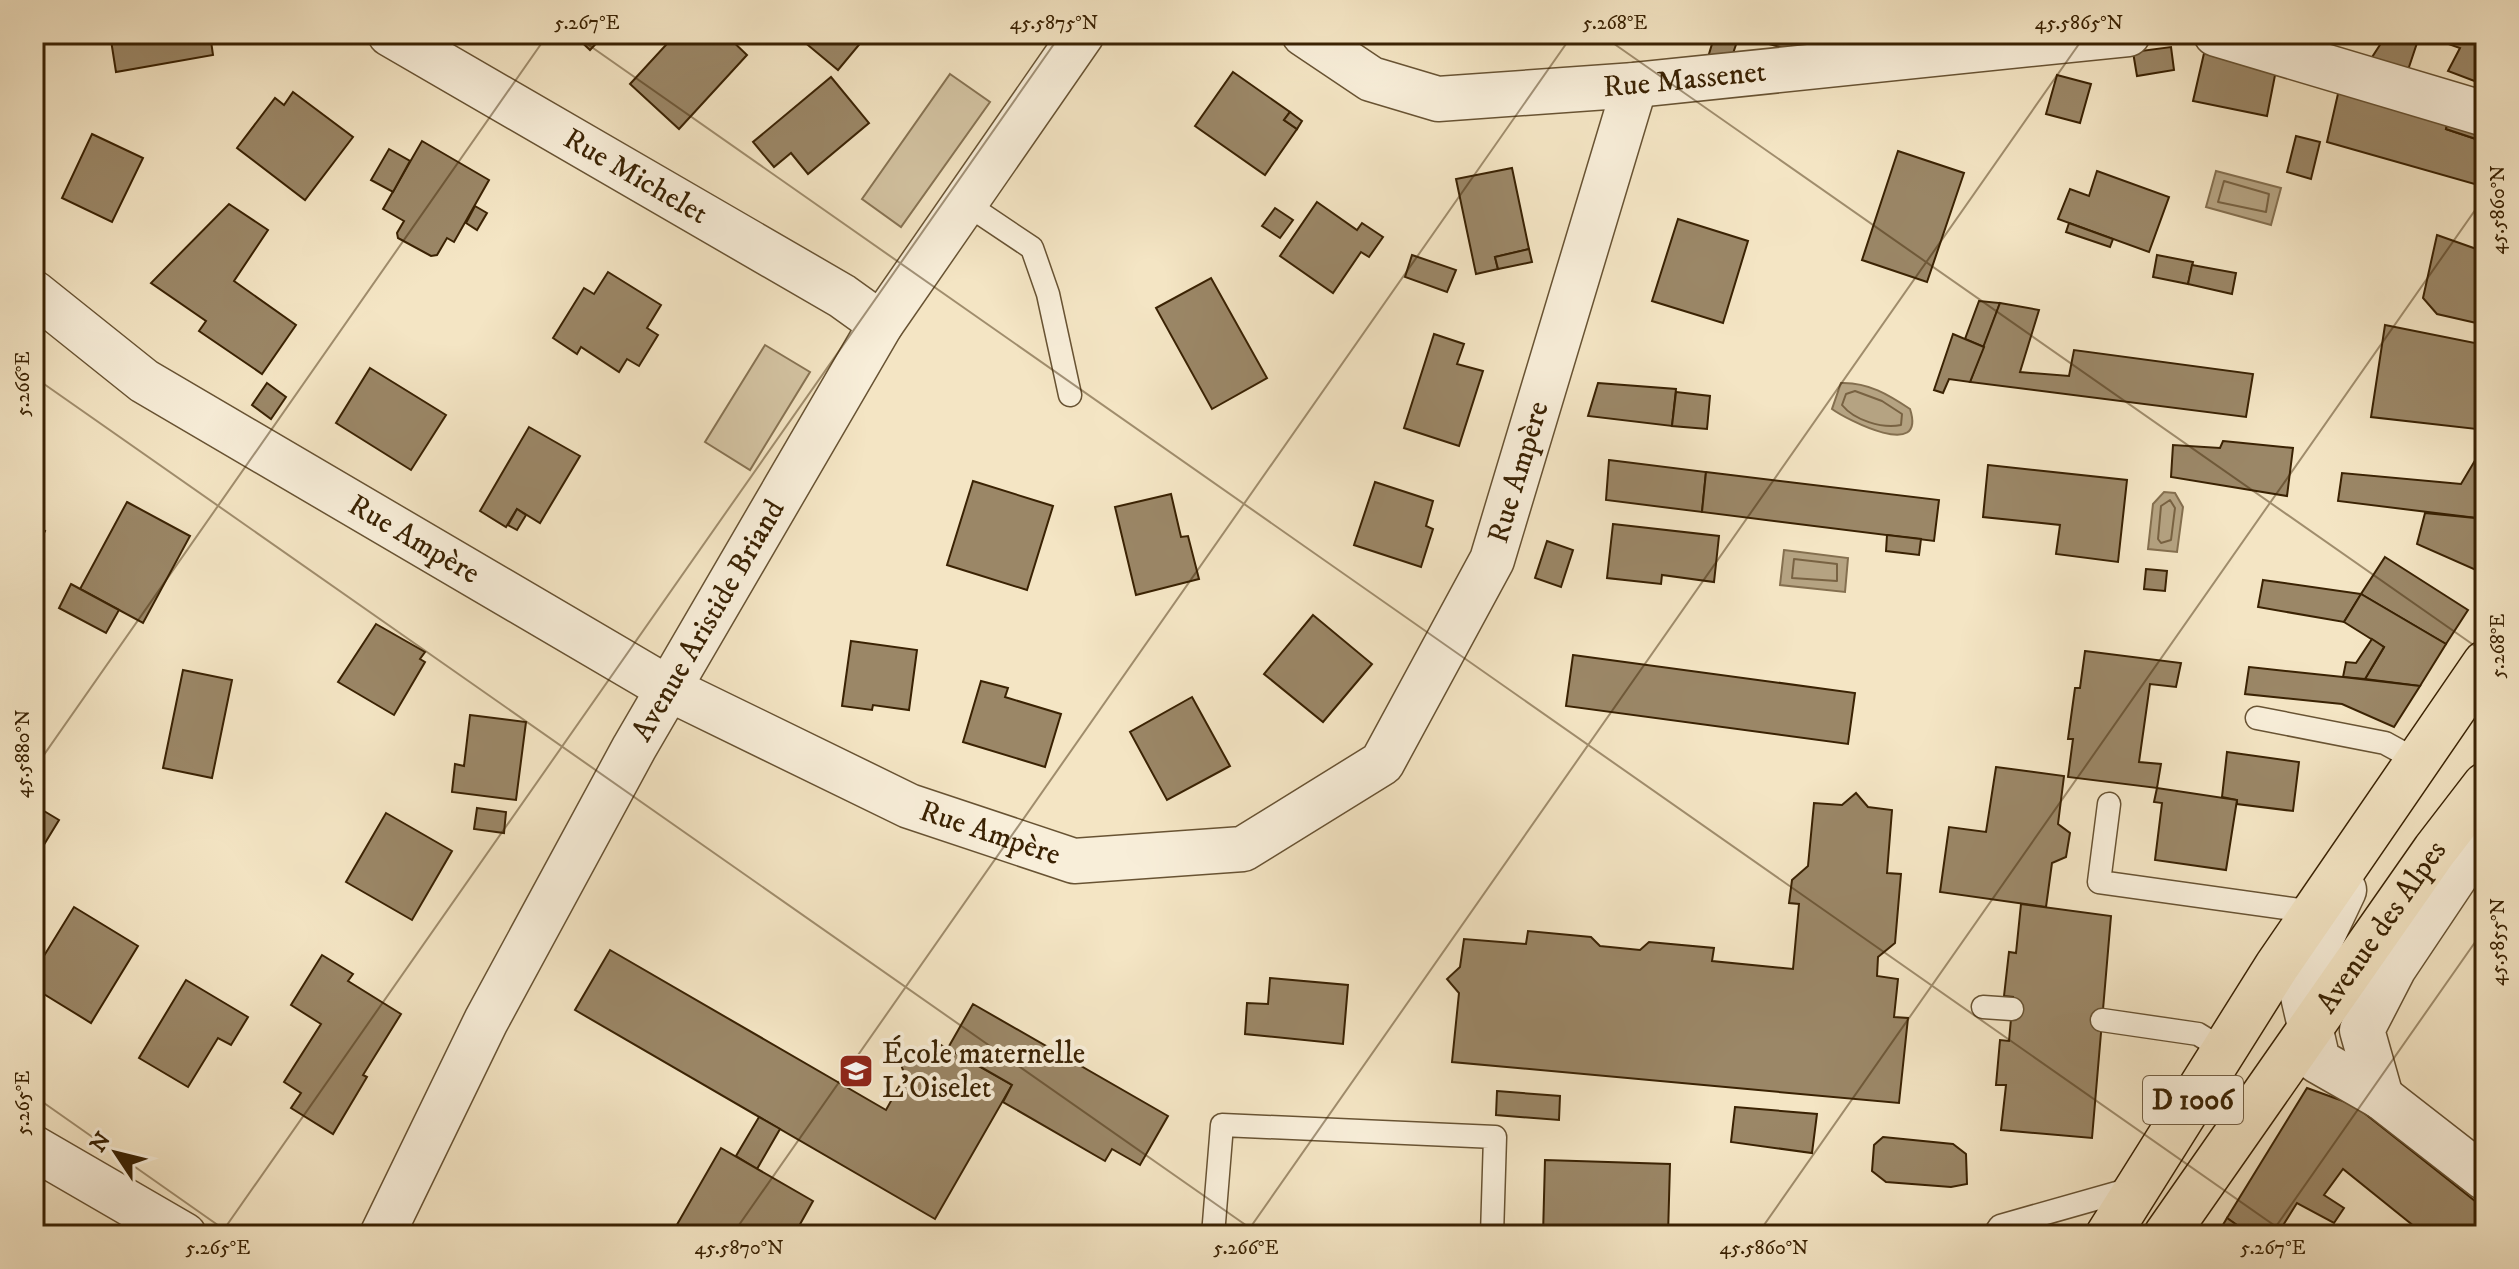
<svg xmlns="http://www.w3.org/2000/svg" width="2519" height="1269" font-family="'IM FELL DW Pica',serif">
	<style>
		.green { fill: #d4c4a3; stroke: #877353; stroke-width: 2 }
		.water { fill: #b5a382; stroke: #846f4f; stroke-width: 2 }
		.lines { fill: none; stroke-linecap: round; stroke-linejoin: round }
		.shore { stroke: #786242; stroke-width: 2 }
		.building { fill: #9b8767; stroke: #3a2203; stroke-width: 2 }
		.lane-casing { stroke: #685333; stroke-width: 25 }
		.street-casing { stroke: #685333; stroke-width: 47 }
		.primary-casing { stroke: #3a2203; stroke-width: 47 }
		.lane { stroke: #f8eed9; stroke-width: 22 }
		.street { stroke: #f8eed9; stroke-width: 44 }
		.primary { stroke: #f4e5c4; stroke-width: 44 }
		.ticks { fill: none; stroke: #3a2203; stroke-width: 2; stroke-opacity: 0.45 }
		.labels { text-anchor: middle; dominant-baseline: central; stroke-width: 8; stroke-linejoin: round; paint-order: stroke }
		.shield { fill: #f8eed9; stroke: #735f43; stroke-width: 2 }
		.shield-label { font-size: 28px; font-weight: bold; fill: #3a2203 }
		.street-label { font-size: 30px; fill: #3a2203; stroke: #f8eed9 }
		.poi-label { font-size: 30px; fill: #3a2203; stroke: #f8eed9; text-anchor: start }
		.neatline { fill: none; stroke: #3a2203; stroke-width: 3 }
		.ticks-label { font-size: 20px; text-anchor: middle; fill: #3a2203 }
	</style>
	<rect width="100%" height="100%" fill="#f4e5c4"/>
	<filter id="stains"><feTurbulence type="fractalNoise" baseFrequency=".0025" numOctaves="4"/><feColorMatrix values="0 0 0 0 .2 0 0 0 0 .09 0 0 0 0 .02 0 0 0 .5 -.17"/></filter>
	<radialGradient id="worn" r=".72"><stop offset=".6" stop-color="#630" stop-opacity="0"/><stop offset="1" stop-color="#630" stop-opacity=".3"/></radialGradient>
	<g class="green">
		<path d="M950 74 990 102 901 227 862 199Z"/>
		<path d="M765 345 810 372 750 470 705 442Z"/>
	</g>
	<g class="water">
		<path d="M2216 171 2281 188 2271 225 2206 207Z"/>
		<path d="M1841 383C1868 382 1889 395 1910 409 1927 461 1847 420 1832 409Z"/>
		<path d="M2164 492 2175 493 2183 507 2177 552 2148 549 2153 504Z"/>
		<path d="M1784 550 1848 558 1845 592 1780 585Z"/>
	</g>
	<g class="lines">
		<g class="shore">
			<path d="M2224 181 2269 194 2266 212 2218 202Z"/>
			<path d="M1855 391 1882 401 1902 414 1901 425C1882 429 1854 420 1842 405L1846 394Z"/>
			<path d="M2170 500 2175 508 2171 540 2161 543 2158 539 2161 506Z"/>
			<path d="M1794 559 1837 564V581L1792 578Z"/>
		</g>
	</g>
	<g class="building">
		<path d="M110 34H210L213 55 116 72Z"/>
		<path d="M573 34H605L590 50Z"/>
		<path d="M676 34H725L747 55 679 129 630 84Z"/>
		<path d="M809 34H868L838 70 803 41Z"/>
		<path d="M1474 34H1511L1476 41Z"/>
		<path d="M1715 34H1795L1791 50 1739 36 1730 62 1706 64Z"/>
		<path d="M2387 34H2420L2406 76 2367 65Z"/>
		<path d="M2420 34H2485V85L2448 71 2460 48Z"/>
		<path d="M2171 47 2174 70 2137 76 2133 52Z"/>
		<path d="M2205 49 2277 65 2267 116 2193 101Z"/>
		<path d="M1233 72 1290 112 1284 120 1297 129 1265 175 1195 126Z"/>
		<path d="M2057 75 2091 84 2080 123 2046 114Z"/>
		<path d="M831 77 869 123 808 174 791 153 774 167 753 142Z"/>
		<path d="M2340 85 2449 118 2446 129 2485 142V187L2327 142Z"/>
		<path d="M293 92 353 137 305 200 237 148 275 98 284 105Z"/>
		<path d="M1290 112 1302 121 1297 129 1284 120Z"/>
		<path d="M2449 118 2485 129V142L2446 129Z"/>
		<path d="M92 134 143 158 112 222 62 198Z"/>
		<path d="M2296 136 2320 142 2311 179 2287 172Z"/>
		<path d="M422 141 489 180 454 242 447 238 437 255 431 256 398 238 397 233 404 221 383 209Z"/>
		<path d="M389 149 410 161 393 192 371 180Z"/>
		<path d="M1898 151 1964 173 1927 282 1862 260Z"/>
		<path d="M1512 168 1529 249 1495 257 1498 269 1476 274 1456 179Z"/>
		<path d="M2097 171 2169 197 2149 252 2058 219 2070 189 2089 196Z"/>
		<path d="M1317 202 1357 230 1362 223 1383 237 1369 257 1361 252 1333 293 1280 256Z"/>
		<path d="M229 204 268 230 234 281 296 325 262 374 199 331 206 321 151 283Z"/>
		<path d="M475 206 487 213 477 230 466 223Z"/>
		<path d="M1275 208 1293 220 1280 238 1262 226Z"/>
		<path d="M1678 219 1748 241 1723 323 1652 301Z"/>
		<path d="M2069 223 2113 239 2110 247 2066 232Z"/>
		<path d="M2437 235 2485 252V325L2437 314 2423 298Z"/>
		<path d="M1529 249 1532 262 1498 269 1495 257Z"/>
		<path d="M1412 255 1456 270 1447 292 1405 277Z"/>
		<path d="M2157 255 2193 262 2188 284 2153 277Z"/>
		<path d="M2192 265 2236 273 2232 294 2188 284Z"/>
		<path d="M608 272 661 305 647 328 658 335 639 366 627 359 619 372 581 347 577 354 553 338 584 288 594 294Z"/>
		<path d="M1211 278 1267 378 1212 409 1156 308Z"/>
		<path d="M1979 301 2000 303 1984 347 1965 339Z"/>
		<path d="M2000 303 2039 310 2020 372 2069 376 2074 350 2253 374 2246 417 1970 382Z"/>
		<path d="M2385 325 2485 345V430L2371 417Z"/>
		<path d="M1434 334 1464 344 1457 364 1483 371 1459 446 1404 428Z"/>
		<path d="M1953 334 1984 347 1970 382 1949 379 1943 393 1934 390Z"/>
		<path d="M370 368 446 415 411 470 336 423Z"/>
		<path d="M267 383 286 397 271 419 252 405Z"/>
		<path d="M1598 383 1676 389 1672 426 1588 416Z"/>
		<path d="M1676 392 1710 396 1707 429 1672 426Z"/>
		<path d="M529 427 580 456 540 523 517 509 506 527 480 511Z"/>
		<path d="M2223 441 2293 448 2287 496 2171 477 2173 445 2220 448Z"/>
		<path d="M2480 452 2485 455V519L2338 501 2342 473 2461 484Z"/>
		<path d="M1609 460 1706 472 1702 512 1606 500Z"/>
		<path d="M1988 465 2127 480 2118 562 2056 554 2060 525 1983 517Z"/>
		<path d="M1706 472 1939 500 1934 541 1702 512Z"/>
		<path d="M973 481 1053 506 1027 590 947 565Z"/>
		<path d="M1375 482 1433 501 1426 526 1433 529 1421 567 1354 545Z"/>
		<path d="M1171 494 1181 537 1188 536 1199 579 1136 595 1115 507Z"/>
		<path d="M127 502 190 536 143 623 80 589Z"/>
		<path d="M517 509 526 515 517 530 508 525Z"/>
		<path d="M2425 513 2485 519V574L2417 544Z"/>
		<path d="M1613 524 1719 536 1714 582 1662 575 1661 584 1607 578Z"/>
		<path d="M34 525 45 531 34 553Z"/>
		<path d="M1887 535 1921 539 1919 555 1886 551Z"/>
		<path d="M1547 541 1573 550 1561 587 1535 578Z"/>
		<path d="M2385 557 2468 610 2446 644 2361 594Z"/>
		<path d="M2146 569 2167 571 2165 591 2144 589Z"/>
		<path d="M2263 580 2361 594 2344 622 2258 607Z"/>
		<path d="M71 584 119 610 106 633 59 608Z"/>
		<path d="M2361 594 2446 644 2420 686 2365 679 2384 647 2344 622Z"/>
		<path d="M1313 615 1372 664 1323 722 1264 674Z"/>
		<path d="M376 624 425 652 420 659 425 662 394 715 338 682Z"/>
		<path d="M2372 639 2384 647 2365 679 2343 677 2346 662 2356 663Z"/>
		<path d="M851 641 917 650 909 710 873 705 872 710 842 706Z"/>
		<path d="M2085 651 2181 663 2176 687 2150 684 2139 762 2161 764 2157 788 2068 777 2073 739H2068L2075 688H2080Z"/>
		<path d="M1573 655 1855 693 1848 744 1566 706Z"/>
		<path d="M2249 667 2343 677 2420 686 2394 727 2342 704 2245 694Z"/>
		<path d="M183 670 232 680 212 778 163 768Z"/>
		<path d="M981 681 1008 688 1005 697 1061 714 1045 767 963 742Z"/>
		<path d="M1192 697 1230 766 1167 800 1130 732Z"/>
		<path d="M470 715 526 722 516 800 452 792 455 764 464 766Z"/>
		<path d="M2227 752 2299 762 2293 811 2237 804V800L2222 797Z"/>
		<path d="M1996 767 2064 776 2058 824 2070 833 2066 857 2052 863 2046 907 1940 892 1949 827 1986 832Z"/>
		<path d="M2157 788 2237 800 2226 870 2155 860 2162 803 2154 802Z"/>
		<path d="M1856 793 1868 807 1892 810 1887 873 1901 874 1895 943 1878 957 1877 976 1898 979 1894 1017 1908 1018 1899 1103 1452 1062 1459 993 1447 979 1460 967 1464 939 1526 944 1528 931 1591 937 1600 946 1640 950 1649 942 1714 948 1712 961 1793 969 1799 904 1789 903 1792 880 1808 866 1814 803 1842 805Z"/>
		<path d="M34 805 59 820 34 861Z"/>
		<path d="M477 808 506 812 504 833 474 829Z"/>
		<path d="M386 813 452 851 412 920 346 882Z"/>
		<path d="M2021 904 2111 916 2092 1138 2001 1130 2006 1085H1996L2000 1040 2009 1041 2013 997 2004 996 2009 952 2016 953Z"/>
		<path d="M74 907 138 946 91 1023 34 988V972Z"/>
		<path d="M610 950 886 1110 905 1076 899 1059 941 1045 1012 1085 935 1219 575 1010Z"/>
		<path d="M322 955 353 974 348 981 401 1014 363 1075 367 1077 333 1134 291 1108 301 1093 284 1082 321 1024 291 1005Z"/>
		<path d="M1270 978 1348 985 1343 1044 1245 1034 1247 1003 1268 1004Z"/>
		<path d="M186 980 248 1017 231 1045 218 1038 188 1087 139 1058Z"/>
		<path d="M973 1004 1168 1116 1140 1165 1112 1149 1105 1161 1003 1102 1012 1085 948 1048Z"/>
		<path d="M2307 1088 2354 1105 2485 1209V1235H2425L2343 1169 2324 1195 2344 1208 2334 1223 2297 1203 2277 1235H2251L2227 1218Z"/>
		<path d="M1497 1091 1560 1096 1559 1120 1496 1115Z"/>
		<path d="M1735 1107 1817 1114 1812 1153 1731 1142Z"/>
		<path d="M759 1117 780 1129 757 1169 736 1156Z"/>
		<path d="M1883 1137 1953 1144 1966 1154 1967 1184 1951 1187 1886 1182 1872 1171 1874 1145Z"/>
		<path d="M721 1148 813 1201 794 1235H671Z"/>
		<path d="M1545 1160 1670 1164 1668 1235H1543Z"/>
		<path d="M2227 1218 2251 1235H2217Z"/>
	</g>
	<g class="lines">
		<g class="lane-casing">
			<g id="lane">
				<path d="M962 201 1032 248 1048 294 1070 395"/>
				<path d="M2257 718 2385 743 2416 760"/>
				<path d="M2109 804 2099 882 2314 912"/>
				<path d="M1983 1007 2012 1009"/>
				<path d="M2102 1020 2198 1034 2224 1050"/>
				<path d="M1213 1235 1222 1125 1495 1137 1492 1235"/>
				<path d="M1994 1235 2000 1226 2134 1188"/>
			</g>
		</g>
		<g class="street-casing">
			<g id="street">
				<path id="s1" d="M390 34 842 296 881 324"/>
				<path id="s2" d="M1304 34 1371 79 1438 99 1635 85 2128 34"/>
				<path d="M2216 34 2485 114"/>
				<path id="s3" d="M34 293 144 381 669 689 909 806 1074 861 1243 849 1382 763 1492 560 1635 85"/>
				<path d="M2344 890 2300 983 2318 1061 2381 1097 2485 1178"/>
				<path d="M2381 1097 2362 1030 2394 968 2477 844 2485 818"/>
				<path d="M34 1148 184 1235"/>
				<path id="s4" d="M382 1235 486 1021 634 748 881 324 1082 34"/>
			</g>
		</g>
		<g class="primary-casing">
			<g id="primary">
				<path d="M2108 1235 2277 966 2485 663"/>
				<path id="s5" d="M2166 1235 2435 850 2485 785"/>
			</g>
		</g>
		<use href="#lane" class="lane"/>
		<use href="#street" class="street"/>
		<use href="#primary" class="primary"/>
	</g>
	<path class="ticks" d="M573 34 2288 1235M1600 34 2485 653M34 37 36 34M34 377 1260 1235M34 769 548 34M34 1096 232 1235M220 1235 1061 34M732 1235 1573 34M1245 1235 2086 34M1757 1235 2485 196M2270 1235 2485 928"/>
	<defs>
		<g id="school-square" transform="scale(1.8)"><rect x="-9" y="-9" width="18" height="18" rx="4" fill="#8f2418" stroke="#f8eed9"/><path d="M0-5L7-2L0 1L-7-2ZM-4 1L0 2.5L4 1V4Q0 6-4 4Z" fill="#fff"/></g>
	</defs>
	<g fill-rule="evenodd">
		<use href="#school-square" x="856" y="1071"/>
	</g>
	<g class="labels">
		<rect class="shield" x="2143" y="1076" width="100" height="48" rx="6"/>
		<g class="shield-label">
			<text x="2193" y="1100">D 1006</text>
		</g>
		<g class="street-label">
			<text stroke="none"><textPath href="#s2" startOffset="398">Rue Massenet</textPath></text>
			<text stroke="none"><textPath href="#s1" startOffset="284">Rue Michelet</textPath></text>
			<text stroke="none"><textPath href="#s3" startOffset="1846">Rue Ampère</textPath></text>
			<text stroke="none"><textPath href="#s3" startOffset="454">Rue Ampère</textPath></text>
			<text stroke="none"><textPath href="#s4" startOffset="696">Avenue Aristide Briand</textPath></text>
			<text stroke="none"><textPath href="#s3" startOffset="1102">Rue Ampère</textPath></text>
			<text stroke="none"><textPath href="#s5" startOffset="376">Avenue des Alpes</textPath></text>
		</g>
		<g class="poi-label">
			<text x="882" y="1054">École maternelle<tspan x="882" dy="34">L'Oiselet</tspan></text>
		</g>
	</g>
	<rect width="2519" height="1269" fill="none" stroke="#f4e5c4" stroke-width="88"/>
	<g transform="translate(116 1153) rotate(305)" stroke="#f8eed9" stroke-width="6" paint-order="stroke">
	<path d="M0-6L14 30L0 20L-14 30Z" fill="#3a2203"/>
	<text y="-12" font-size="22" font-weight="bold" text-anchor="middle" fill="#3a2203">N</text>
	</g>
	<rect x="44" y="44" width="2431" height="1181" class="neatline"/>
	<g class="ticks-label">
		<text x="587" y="29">5.267°E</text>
		<text x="1054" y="29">45.5875°N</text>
		<text x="1615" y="29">5.268°E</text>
		<text x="2079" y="29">45.5865°N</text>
		<text transform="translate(2497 210) rotate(-90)" y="7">45.5860°N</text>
		<text transform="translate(22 384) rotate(-90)" y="7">5.266°E</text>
		<text transform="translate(2497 646) rotate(-90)" y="7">5.268°E</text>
		<text transform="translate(22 754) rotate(-90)" y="7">45.5880°N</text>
		<text transform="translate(2497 942) rotate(-90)" y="7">45.5855°N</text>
		<text transform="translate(22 1103) rotate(-90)" y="7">5.265°E</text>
		<text x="218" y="1254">5.265°E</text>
		<text x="739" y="1254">45.5870°N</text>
		<text x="1246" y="1254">5.266°E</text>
		<text x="1764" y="1254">45.5860°N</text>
		<text x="2273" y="1254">5.267°E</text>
	</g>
	<rect width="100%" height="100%" filter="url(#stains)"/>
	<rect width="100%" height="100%" fill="url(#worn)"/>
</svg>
